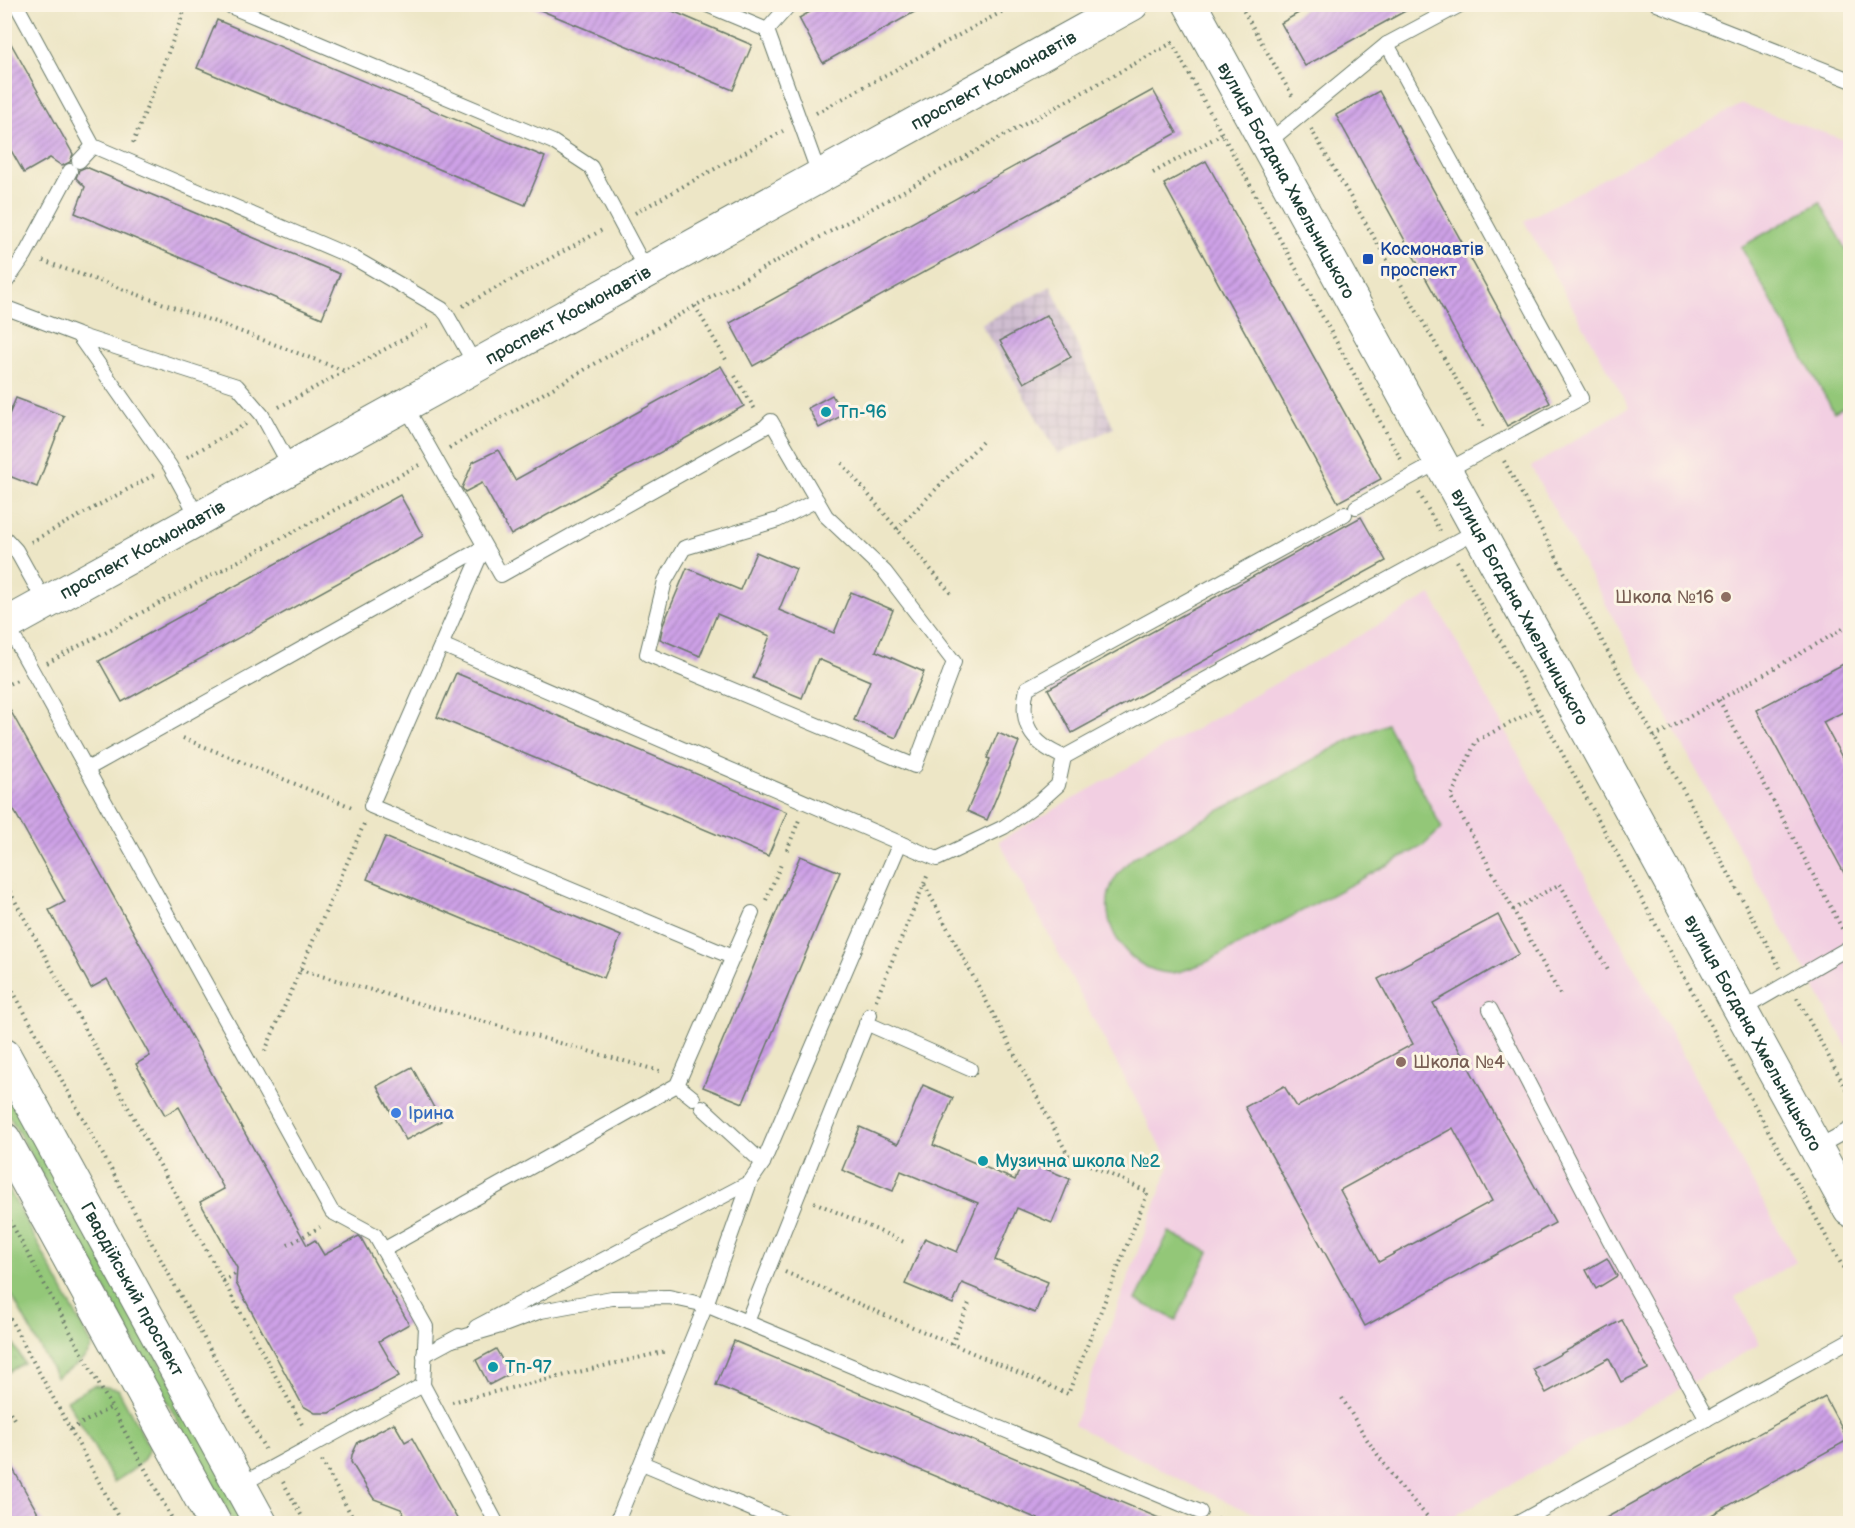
<svg xmlns="http://www.w3.org/2000/svg" width="1855" height="1528" font-family="'Balsamiq Sans',sans-serif">
	<style>
		.built { fill: #f2cfe2 }
		.industrial { fill: url(#industrial-grid) }
		.grass { fill: #93c778; stroke: #598256; stroke-width: 1.5 }
		.park { fill: url(#park-dots); stroke: #598256; stroke-width: 1.5 }
		.building { fill: url(#building-hatch); fill-rule: evenodd }
		.lines { fill: none; stroke-linecap: round; stroke-linejoin: round }
		.lane-casing { stroke: #677867; stroke-width: 16 }
		.secondary-casing { stroke: #677867; stroke-width: 35 }
		.path { stroke: #677867; stroke-width: 4; stroke-dasharray: 1.5 4.5; stroke-linecap: butt }
		.lane { stroke: #fff; stroke-width: 14 }
		.secondary { stroke: #fff; stroke-width: 33 }
		.transit-dot { fill: #1a4fb4; stroke: #fcf5e5; stroke-width: 2 }
		.culture-dot { fill: #0f9aa8; stroke: #fcf5e5; stroke-width: 2 }
		.education-dot { fill: #8d6e63; stroke: #fcf5e5; stroke-width: 2 }
		.shop-dot { fill: #3f7fe0; stroke: #fcf5e5; stroke-width: 2 }
		.labels { text-anchor: middle; dominant-baseline: central; stroke-width: 6; stroke-linejoin: round; paint-order: stroke }
		.street-label { font-size: 18px; fill: #1f3d34; stroke: #fcf5e5 }
		.transit-label { font-size: 18px; fill: #164399; stroke: #fcf5e5; text-anchor: start }
		.culture-label { font-size: 18px; fill: #0d838f; stroke: #fcf5e5; text-anchor: start }
		.education-label { font-size: 18px; fill: #785e54; stroke: #fcf5e5; text-anchor: end }
		.shop-label { font-size: 18px; fill: #366cbe; stroke: #fcf5e5; text-anchor: start }
	</style>
	<defs>
		<pattern id="industrial-grid" width="8" height="8" patternUnits="userSpaceOnUse" patternTransform="scale(1.5)"><rect width="8" height="8" fill="#cfbdd0"/><path d="M0 4h8M4 0v8" fill="none" stroke="#b1a3b3"/></pattern>
		<pattern id="park-dots" width="8" height="8" patternUnits="userSpaceOnUse" patternTransform="scale(1.5)"><rect width="8" height="8" fill="#93c778"/><path d="M2 2h.1M6 6h.1" fill="none" stroke="#77a363" stroke-width="1.8" stroke-linecap="round"/></pattern>
		<pattern id="building-hatch" width="6" height="6" patternUnits="userSpaceOnUse" patternTransform="scale(1.5)"><rect width="6" height="6" fill="#cea1e7"/><path d="M-1 1l2-2M0 6l6-6M5 7l2-2" fill="none" stroke="#a784bc"/></pattern>
	</defs>
	<rect width="100%" height="100%" fill="#fcf5e5"/>
	<filter id="ink" filterUnits="userSpaceOnUse"><feTurbulence type="fractalNoise" baseFrequency=".0167" numOctaves="2"/><feDisplacementMap in="SourceGraphic" scale="12" xChannelSelector="R" yChannelSelector="G"/><feConvolveMatrix kernelMatrix="1 2 1 2 8 2 1 2 1" color-interpolation-filters="sRGB"/></filter>
	<filter id="wash" filterUnits="userSpaceOnUse"><feTurbulence type="fractalNoise" baseFrequency=".008" numOctaves="4" result="noise"/><feDisplacementMap in="SourceGraphic" scale="24" xChannelSelector="R" yChannelSelector="G"/><feGaussianBlur stdDeviation="1.35" result="paint"/><feColorMatrix in="noise" values="0 0 0 0 0 0 0 0 0 0 0 0 0 0 0 0 0 1.4 0 .05"/><feComposite in="paint" operator="in"/></filter>
	<g filter="url(#wash)">
		<rect width="100%" height="100%" fill="#ede6c6"/>
		<g class="built">
			<path d="M1742 104 1850 142V1052L1531 467 1629 407 1524 221Z"/>
			<path d="M1431 595 1796 1262 1735 1297 1760 1344 1442 1523H1275L1199 1489 1074 1425 1170 1164 999 841Z"/>
		</g>
		<path class="industrial" d="M1051 286 1114 428 1058 454 981 324Z"/>
		<g class="grass">
			<path d="M1820 202 1850 256V403L1834 412 1741 247Z"/>
			<path d="M1387 724 1442 828 1423 846 1205 963C1194 966 1182 973 1170 973 1128 972 1094 921 1113 882 1118 873 1126 864 1134 857L1345 742Z"/>
			<path d="M4 1079 249 1523H234L5 1108Z"/>
			<path d="M5 1182 92 1345C87 1361 70 1369 56 1377L5 1283Z"/>
			<path d="M1169 1232 1209 1252 1176 1320 1136 1300Z"/>
			<path d="M94 1385 118 1389 149 1447C145 1465 129 1472 114 1482L67 1400Z"/>
		</g>
		<path class="park" d="M4 1327 24 1363 5 1374H4Z"/>
		<g id="blocks">
			<g class="building">
				<path d="M656 4 752 45 733 90 528 5Z"/>
				<path d="M824 4H929L823 63 799 18Z"/>
				<path d="M1314 4H1418L1305 66 1281 23Z"/>
				<path d="M217 20 545 157 525 205 197 68Z"/>
				<path d="M4 31 73 154 70 162 62 166 50 158 24 173 4 138Z"/>
				<path d="M1153 90 1177 133 753 366 730 323Z"/>
				<path d="M1379 91 1550 403 1507 426 1336 115Z"/>
				<path d="M1206 161 1381 479 1338 502 1164 184Z"/>
				<path d="M86 167 340 274 322 318 75 213 85 187 76 178 79 170Z"/>
				<path d="M1047 315 1071 357 1024 383 1000 341Z"/>
				<path d="M721 366 744 406 511 535 482 483 465 492 462 488 473 462 498 450 515 480Z"/>
				<path d="M832 395 843 415 819 428 808 408Z"/>
				<path d="M16 398 64 416 37 487 4 474V427Z"/>
				<path d="M400 495 423 536 122 702 99 661Z"/>
				<path d="M1361 517 1386 561 1072 733 1048 689Z"/>
				<path d="M756 552 796 569 779 610 834 633 851 592 893 610 876 651 924 672 896 738 854 720 870 681 818 659 802 698 753 678 770 636 717 614 700 656 660 639 663 625 687 568 740 590Z"/>
				<path d="M1851 660V708L1823 722 1851 774V886L1756 710Z"/>
				<path d="M456 673 787 812 768 856 437 717Z"/>
				<path d="M4 699 307 1245 315 1240 324 1255 359 1236 361 1238 409 1324 379 1341 399 1376 330 1413H315L303 1406 236 1283 237 1268 200 1202 224 1189 179 1107 165 1115 136 1064 150 1056 107 979 91 988 49 910 65 902 12 807 4 811Z"/>
				<path d="M998 733 1019 742 987 820 967 811 990 759 987 758Z"/>
				<path d="M385 837 621 936 604 978 367 879Z"/>
				<path d="M800 856 840 872 743 1103 703 1087Z"/>
				<path d="M1498 915 1519 954 1433 1003 1555 1223 1365 1326 1245 1107 1284 1086 1297 1107 1413 1044 1378 979ZM1453 1128 1492 1201 1379 1262 1340 1190Z"/>
				<path d="M412 1067 441 1121 406 1140 377 1086Z"/>
				<path d="M923 1085 953 1098 933 1145 1015 1180 1024 1160 1070 1179 1052 1223 1017 1208 995 1260 1048 1282 1035 1313 962 1283 953 1304 905 1284 925 1238 957 1252 978 1203 901 1171 893 1191 842 1170 860 1127 898 1144Z"/>
				<path d="M1607 1258 1617 1276 1596 1289 1586 1270Z"/>
				<path d="M1622 1320 1648 1369 1621 1382 1609 1358 1546 1393 1533 1369Z"/>
				<path d="M734 1341 1171 1523V1524H1050L716 1385Z"/>
				<path d="M496 1349 510 1374 489 1385 476 1360Z"/>
				<path d="M1825 1397 1848 1440 1695 1524H1595Z"/>
				<path d="M394 1423 405 1442 412 1438 460 1524H409L401 1509 374 1499 370 1493 351 1462 352 1455 358 1442Z"/>
				<path d="M4 1453 44 1524H4Z"/>
			</g>
		</g>
	</g>
	<g filter="url(#ink)">
		<use href="#blocks" fill-opacity="0" stroke="#677867" stroke-width="1.5"/>
		<g class="lines">
			<g class="lane-casing">
				<g id="lane">
					<path d="M16 4 93 146 354 258 442 309 447 315 476 366"/>
					<path d="M225 4 553 142 591 167 647 272"/>
					<path d="M705 4 767 30 790 4"/>
					<path d="M1657 4 1850 80"/>
					<path d="M767 30 820 177"/>
					<path d="M1387 44 1581 398 1446 471"/>
					<path d="M1267 143 1387 44 1462 4"/>
					<path d="M79 161 93 146"/>
					<path d="M4 285 25 255 70 171"/>
					<path d="M4 307 78 335 170 466 199 519"/>
					<path d="M78 335 237 386 262 415 291 468"/>
					<path d="M405 405 501 575 765 427 771 421 826 516 885 572 954 662 915 766 647 654 665 581 684 548 778 520 817 500"/>
					<path d="M1356 507 1440 461"/>
					<path d="M1345 514 1027 688C1019 723 1030 743 1064 757L1478 530"/>
					<path d="M4 537 16 550 46 604"/>
					<path d="M484 547 371 806 732 957"/>
					<path d="M7 625 332 1212 375 1235 426 1327 423 1385 240 1485"/>
					<path d="M442 645 937 859 1004 827 1038 803 1058 785 1064 757"/>
					<path d="M87 769 484 547"/>
					<path d="M1490 1009 1609 1239 1707 1419"/>
					<path d="M1741 1010 1850 947"/>
					<path d="M866 1023 970 1069"/>
					<path d="M677 1085 693 1098"/>
					<path d="M702 1107 763 1163"/>
					<path d="M1816 1148 1850 1129"/>
					<path d="M383 1250 677 1085 752 913"/>
					<path d="M747 1322 870 1015"/>
					<path d="M476 1327 750 1182 763 1163 900 843"/>
					<path d="M452 1340 504 1325 541 1311 612 1298 669 1297 706 1305 1200 1512"/>
					<path d="M424 1355 459 1336"/>
					<path d="M423 1385 497 1524"/>
					<path d="M642 1463 787 1524"/>
					<path d="M616 1524 706 1305 750 1182"/>
					<path d="M1516 1524 1850 1340"/>
				</g>
			</g>
			<g class="secondary-casing">
				<g id="secondary">
					<path id="s1" d="M1190 4 1850 1210"/>
					<path id="s2" d="M4 626 1132 4"/>
					<path id="s3" d="M4 1055 261 1524"/>
					<path d="M4 1139 215 1524"/>
				</g>
			</g>
			<g class="path">
				<path d="M1252 4 1243 10 1294 99"/>
				<path d="M816 113 1016 4"/>
				<path d="M1311 129 1485 429"/>
				<path d="M133 143 187 4"/>
				<path d="M1153 173 1222 134"/>
				<path d="M635 213 783 131"/>
				<path d="M43 261 218 323 345 371"/>
				<path d="M463 306 604 229"/>
				<path d="M695 306 728 363"/>
				<path d="M735 376 756 411"/>
				<path d="M279 407 431 324"/>
				<path d="M449 448 695 306 1172 43 1403 463"/>
				<path d="M187 457 246 424"/>
				<path d="M1504 461 1780 968"/>
				<path d="M842 463 953 596"/>
				<path d="M1419 493 1440 531"/>
				<path d="M897 529 982 442"/>
				<path d="M31 542 154 475"/>
				<path d="M1457 561 1850 1280"/>
				<path d="M47 663 419 465"/>
				<path d="M4 686 17 680"/>
				<path d="M1719 700 1844 932"/>
				<path d="M1537 709 1476 741 1451 797 1562 998"/>
				<path d="M1654 737 1850 625"/>
				<path d="M183 738 354 808"/>
				<path d="M787 850 799 820"/>
				<path d="M4 881 304 1428"/>
				<path d="M766 900 782 862"/>
				<path d="M1513 910 1560 884 1609 972"/>
				<path d="M300 970 663 1072"/>
				<path d="M4 975 265 1449"/>
				<path d="M1797 998 1850 1096"/>
				<path d="M876 1000 928 874"/>
				<path d="M265 1051 364 824"/>
				<path d="M814 1202 904 1242"/>
				<path d="M4 1210 175 1524"/>
				<path d="M288 1245 320 1227"/>
				<path d="M785 1272 1068 1394 1148 1192 1068 1155 923 882"/>
				<path d="M223 1281 237 1273"/>
				<path d="M4 1308 122 1524"/>
				<path d="M952 1344 970 1301"/>
				<path d="M4 1351H6"/>
				<path d="M1342 1398 1366 1438 1398 1484 1434 1524"/>
				<path d="M4 1402 14 1419"/>
				<path d="M452 1402 667 1351"/>
				<path d="M71 1429 112 1407"/>
				<path d="M322 1461 356 1524"/>
				<path d="M283 1482 306 1524"/>
				<path d="M1217 1519 1226 1524"/>
				<path d="M69 1524 70 1520"/>
			</g>
			<use href="#lane" class="lane"/>
			<use href="#secondary" class="secondary"/>
		</g>
	</g>
	<rect class="transit-dot" x="1362" y="253" width="12" height="12" rx="3"/>
	<g class="culture-dot">
		<circle cx="826" cy="412" r="6"/>
		<circle cx="983" cy="1161" r="6"/>
		<circle cx="493" cy="1367" r="6"/>
	</g>
	<g class="education-dot">
		<circle cx="1726" cy="597" r="6"/>
		<circle cx="1401" cy="1062" r="6"/>
	</g>
	<circle class="shop-dot" cx="396" cy="1113" r="6"/>
	<g class="labels">
		<g class="street-label">
			<text stroke="none"><textPath href="#s2" startOffset="1130">проспект Космонавтів</textPath></text>
			<text stroke="none"><textPath href="#s1" startOffset="201">вулиця Богдана Хмельницького</textPath></text>
			<text stroke="none"><textPath href="#s2" startOffset="644">проспект Космонавтів</textPath></text>
			<text stroke="none"><textPath href="#s2" startOffset="158">проспект Космонавтів</textPath></text>
			<text stroke="none"><textPath href="#s1" startOffset="687">вулиця Богдана Хмельницького</textPath></text>
			<text stroke="none"><textPath href="#s1" startOffset="1173">вулиця Богдана Хмельницького</textPath></text>
			<text stroke="none"><textPath href="#s3" startOffset="267">Гвардійський проспект</textPath></text>
		</g>
		<g class="transit-label">
			<text x="1380" y="249">Космонавтів<tspan x="1380" dy="21">проспект</tspan></text>
		</g>
		<g class="culture-label">
			<text x="838" y="412">Тп-96</text>
			<text x="995" y="1161">Музична школа №2</text>
			<text x="505" y="1367">Тп-97</text>
		</g>
		<g class="education-label">
			<text x="1714" y="597">Школа №16</text>
			<text x="1413" y="1062" text-anchor="start">Школа №4</text>
		</g>
		<g class="shop-label">
			<text x="408" y="1113">Ірина</text>
		</g>
	</g>
	<rect width="1855" height="1528" fill="none" stroke="#fcf5e5" stroke-width="24"/>
</svg>
